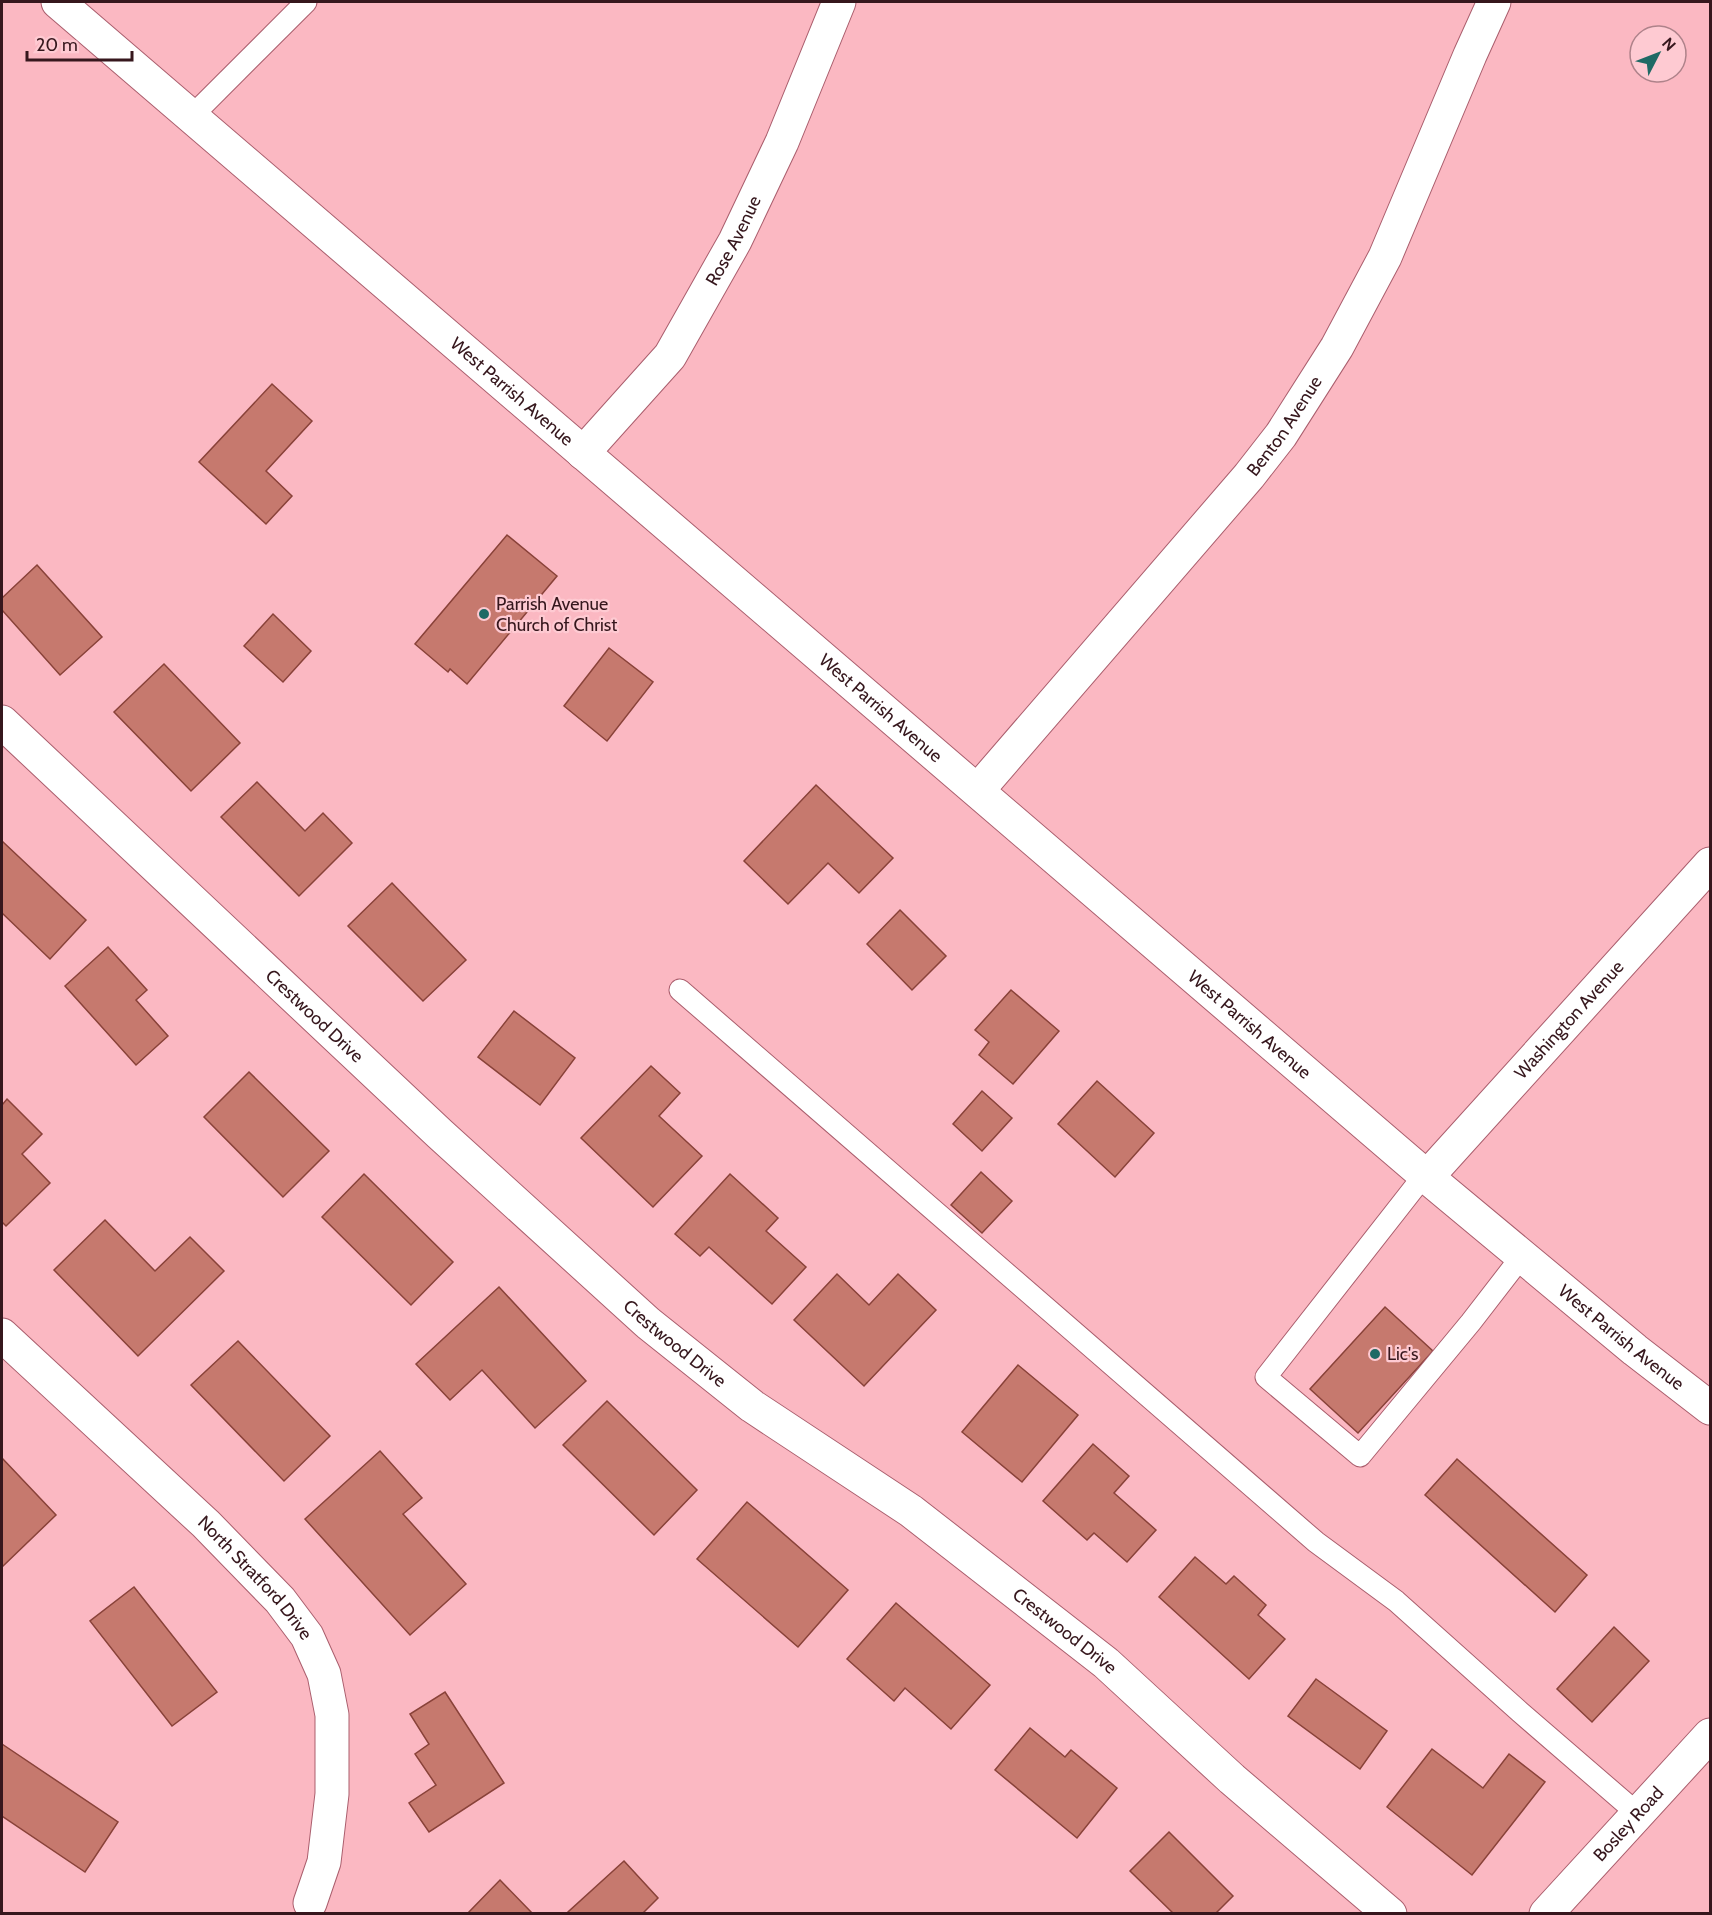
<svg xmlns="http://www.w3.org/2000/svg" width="1712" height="1915" font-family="Cabin,sans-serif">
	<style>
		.building { fill: #c6796e; stroke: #894239; stroke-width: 1.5 }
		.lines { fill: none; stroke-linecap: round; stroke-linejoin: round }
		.service-casing { stroke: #aa5e6d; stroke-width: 23 }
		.minor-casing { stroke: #aa5e6d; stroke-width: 35 }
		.primary-casing { stroke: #aa5e6d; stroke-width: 35 }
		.service { stroke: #fff; stroke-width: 21 }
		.minor { stroke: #fff; stroke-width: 33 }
		.primary { stroke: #fff; stroke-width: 33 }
		.poi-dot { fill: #1f6a65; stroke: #fecad2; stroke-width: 2 }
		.labels { text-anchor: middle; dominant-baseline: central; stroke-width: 4.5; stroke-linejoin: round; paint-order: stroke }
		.street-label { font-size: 18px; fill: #36171d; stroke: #fecad2 }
		.poi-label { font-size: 18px; fill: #36171d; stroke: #fecad2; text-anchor: start }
	</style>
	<rect width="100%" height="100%" fill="#fbb8c2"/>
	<g class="building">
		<path d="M272 384 312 421 266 471 292 496 266 524 199 462Z"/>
		<path d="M507 535 557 576 467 684 450 669 448 672 415 644Z"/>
		<path d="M37 565 102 637 60 675 2 610V598Z"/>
		<path d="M273 614 311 651 283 682 244 646Z"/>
		<path d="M609 648 653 682 607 741 564 706Z"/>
		<path d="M164 664 240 743 191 791 114 712Z"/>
		<path d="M257 782 305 831 323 813 352 843 299 896 221 817Z"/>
		<path d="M816 785 893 858 859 893 828 863 788 904 744 861Z"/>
		<path d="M2 841 86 920 50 959 2 913Z"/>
		<path d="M392 883 466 960 423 1001 348 926Z"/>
		<path d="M900 910 946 956 912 990 867 944Z"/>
		<path d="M108 947 147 990 136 1000 168 1036 136 1065 65 986Z"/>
		<path d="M1011 990 1059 1031 1013 1084 979 1055 989 1042 975 1030Z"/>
		<path d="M514 1011 575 1058 540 1105 478 1057Z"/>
		<path d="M651 1066 680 1093 659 1116 702 1156 653 1207 581 1138Z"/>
		<path d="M249 1072 329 1151 283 1197 204 1117Z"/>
		<path d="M1097 1081 1154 1133 1115 1177 1058 1124Z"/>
		<path d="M982 1091 1012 1118 982 1151 953 1124Z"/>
		<path d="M7 1099 42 1134 22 1154 50 1183 6 1226 2 1222V1105Z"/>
		<path d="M981 1172 1012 1201 982 1233 951 1205Z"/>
		<path d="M364 1174 453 1262 411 1305 322 1217Z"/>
		<path d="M730 1174 778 1218 766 1231 806 1267 772 1304 709 1247 700 1256 675 1234Z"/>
		<path d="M105 1220 155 1271 190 1237 224 1271 138 1356 54 1270Z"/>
		<path d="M837 1274 869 1305 898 1274 936 1310 864 1386 794 1320Z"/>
		<path d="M499 1287 586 1381 535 1428 482 1370 450 1400 416 1364Z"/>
		<path d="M1385 1307 1433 1351 1358 1433 1310 1389Z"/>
		<path d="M238 1341 330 1436 284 1481 191 1385Z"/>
		<path d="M1018 1365 1078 1415 1022 1482 962 1432Z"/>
		<path d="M607 1401 697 1490 654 1535 563 1445Z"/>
		<path d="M1093 1444 1129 1476 1114 1493 1156 1530 1127 1562 1094 1533 1087 1540 1043 1501Z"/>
		<path d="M380 1451 422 1498 403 1514 466 1584 410 1635 305 1519Z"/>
		<path d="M2 1458 56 1515 2 1567Z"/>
		<path d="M1457 1459 1587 1575 1555 1612 1425 1495Z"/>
		<path d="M747 1502 848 1590 798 1647 697 1559Z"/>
		<path d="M1195 1557 1226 1584 1234 1576 1266 1605 1258 1615 1285 1639 1249 1679 1159 1597Z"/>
		<path d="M134 1587 217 1692 172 1726 90 1621Z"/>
		<path d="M896 1603 990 1685 951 1729 905 1688 894 1701 847 1659Z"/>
		<path d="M1614 1627 1649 1661 1592 1722 1557 1689Z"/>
		<path d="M1316 1679 1387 1731 1360 1769 1288 1716Z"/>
		<path d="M445 1692 504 1783 429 1832 409 1803 436 1785 415 1754 429 1744 410 1714Z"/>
		<path d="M1030 1728 1065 1757 1071 1750 1117 1788 1077 1838 995 1770Z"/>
		<path d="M2 1744 118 1822 85 1872 2 1816Z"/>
		<path d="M1432 1749 1483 1788 1509 1754 1545 1782 1472 1875 1387 1807Z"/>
		<path d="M1169 1832 1233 1896 1215 1914H1174L1130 1871Z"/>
		<path d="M624 1861 658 1898 642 1914H569L568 1912Z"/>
		<path d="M500 1880 533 1914H467Z"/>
	</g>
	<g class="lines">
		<g class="service-casing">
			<g id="service">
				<path d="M192 116 306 2"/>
				<path d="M680 990 1316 1542 1396 1601 1520 1712 1638 1814"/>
				<path d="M1425 1174 1266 1377 1360 1456 1471 1322 1522 1256"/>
			</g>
		</g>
		<g class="minor-casing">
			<g id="minor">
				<path id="s1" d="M583 453 670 356 735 241 782 142 839 2"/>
				<path id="s2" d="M2 722 440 1134 648 1323 752 1406 911 1511 1106 1663 1232 1779 1390 1914"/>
				<path id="s3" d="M978 790 1249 476 1281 435 1337 347 1385 257 1470 55 1494 2"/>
				<path id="s4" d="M1427 1177 1710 864"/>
				<path id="s5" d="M2 1335 206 1524 280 1600 307 1636 324 1674 332 1715V1794L324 1862 310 1903"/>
				<path id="s6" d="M1546 1914 1710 1735"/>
			</g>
		</g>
		<g class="primary-casing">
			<g id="primary">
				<path id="s7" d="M58 2 1427 1177 1635 1350 1710 1408"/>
			</g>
		</g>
		<use href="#service" class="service"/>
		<use href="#minor" class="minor"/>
		<use href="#primary" class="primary"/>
	</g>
	<g class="poi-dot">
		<circle cx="484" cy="614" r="6"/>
		<circle cx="1375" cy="1354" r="6"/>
	</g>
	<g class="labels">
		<g class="street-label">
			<text stroke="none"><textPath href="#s1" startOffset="262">Rose Avenue</textPath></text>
			<text stroke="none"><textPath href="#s7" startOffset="598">West Parrish Avenue</textPath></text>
			<text stroke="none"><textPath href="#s3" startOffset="476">Benton Avenue</textPath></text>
			<text stroke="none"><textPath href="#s7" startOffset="1084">West Parrish Avenue</textPath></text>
			<text stroke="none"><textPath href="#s2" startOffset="429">Crestwood Drive</textPath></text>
			<text stroke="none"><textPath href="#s4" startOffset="212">Washington Avenue</textPath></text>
			<text stroke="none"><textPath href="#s7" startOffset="1570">West Parrish Avenue</textPath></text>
			<text stroke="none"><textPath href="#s7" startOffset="2056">West Parrish Avenue</textPath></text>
			<text stroke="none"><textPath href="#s2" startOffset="916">Crestwood Drive</textPath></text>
			<text stroke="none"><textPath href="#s5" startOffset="351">North Stratford Drive</textPath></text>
			<text stroke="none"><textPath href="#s2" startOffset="1401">Crestwood Drive</textPath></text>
			<text stroke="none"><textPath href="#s6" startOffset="122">Bosley Road</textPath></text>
		</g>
		<g class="poi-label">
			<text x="496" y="604">Parrish Avenue<tspan x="496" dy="21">Church of Christ</tspan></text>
			<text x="1387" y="1354">Lic's</text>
		</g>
	</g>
	<rect width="1712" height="1915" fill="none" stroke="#36171d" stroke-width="6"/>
	<g transform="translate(1658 54) rotate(48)"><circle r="28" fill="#fecad2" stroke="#ae828a" stroke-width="1.5"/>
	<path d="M0-4.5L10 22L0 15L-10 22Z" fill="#1f6a65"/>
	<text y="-9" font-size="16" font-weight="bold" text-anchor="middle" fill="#36171d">N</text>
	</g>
	<path d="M27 51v9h105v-9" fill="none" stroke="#36171d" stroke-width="3"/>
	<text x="36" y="51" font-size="18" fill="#36171d" stroke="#fecad2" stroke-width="4.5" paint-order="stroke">20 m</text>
</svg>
